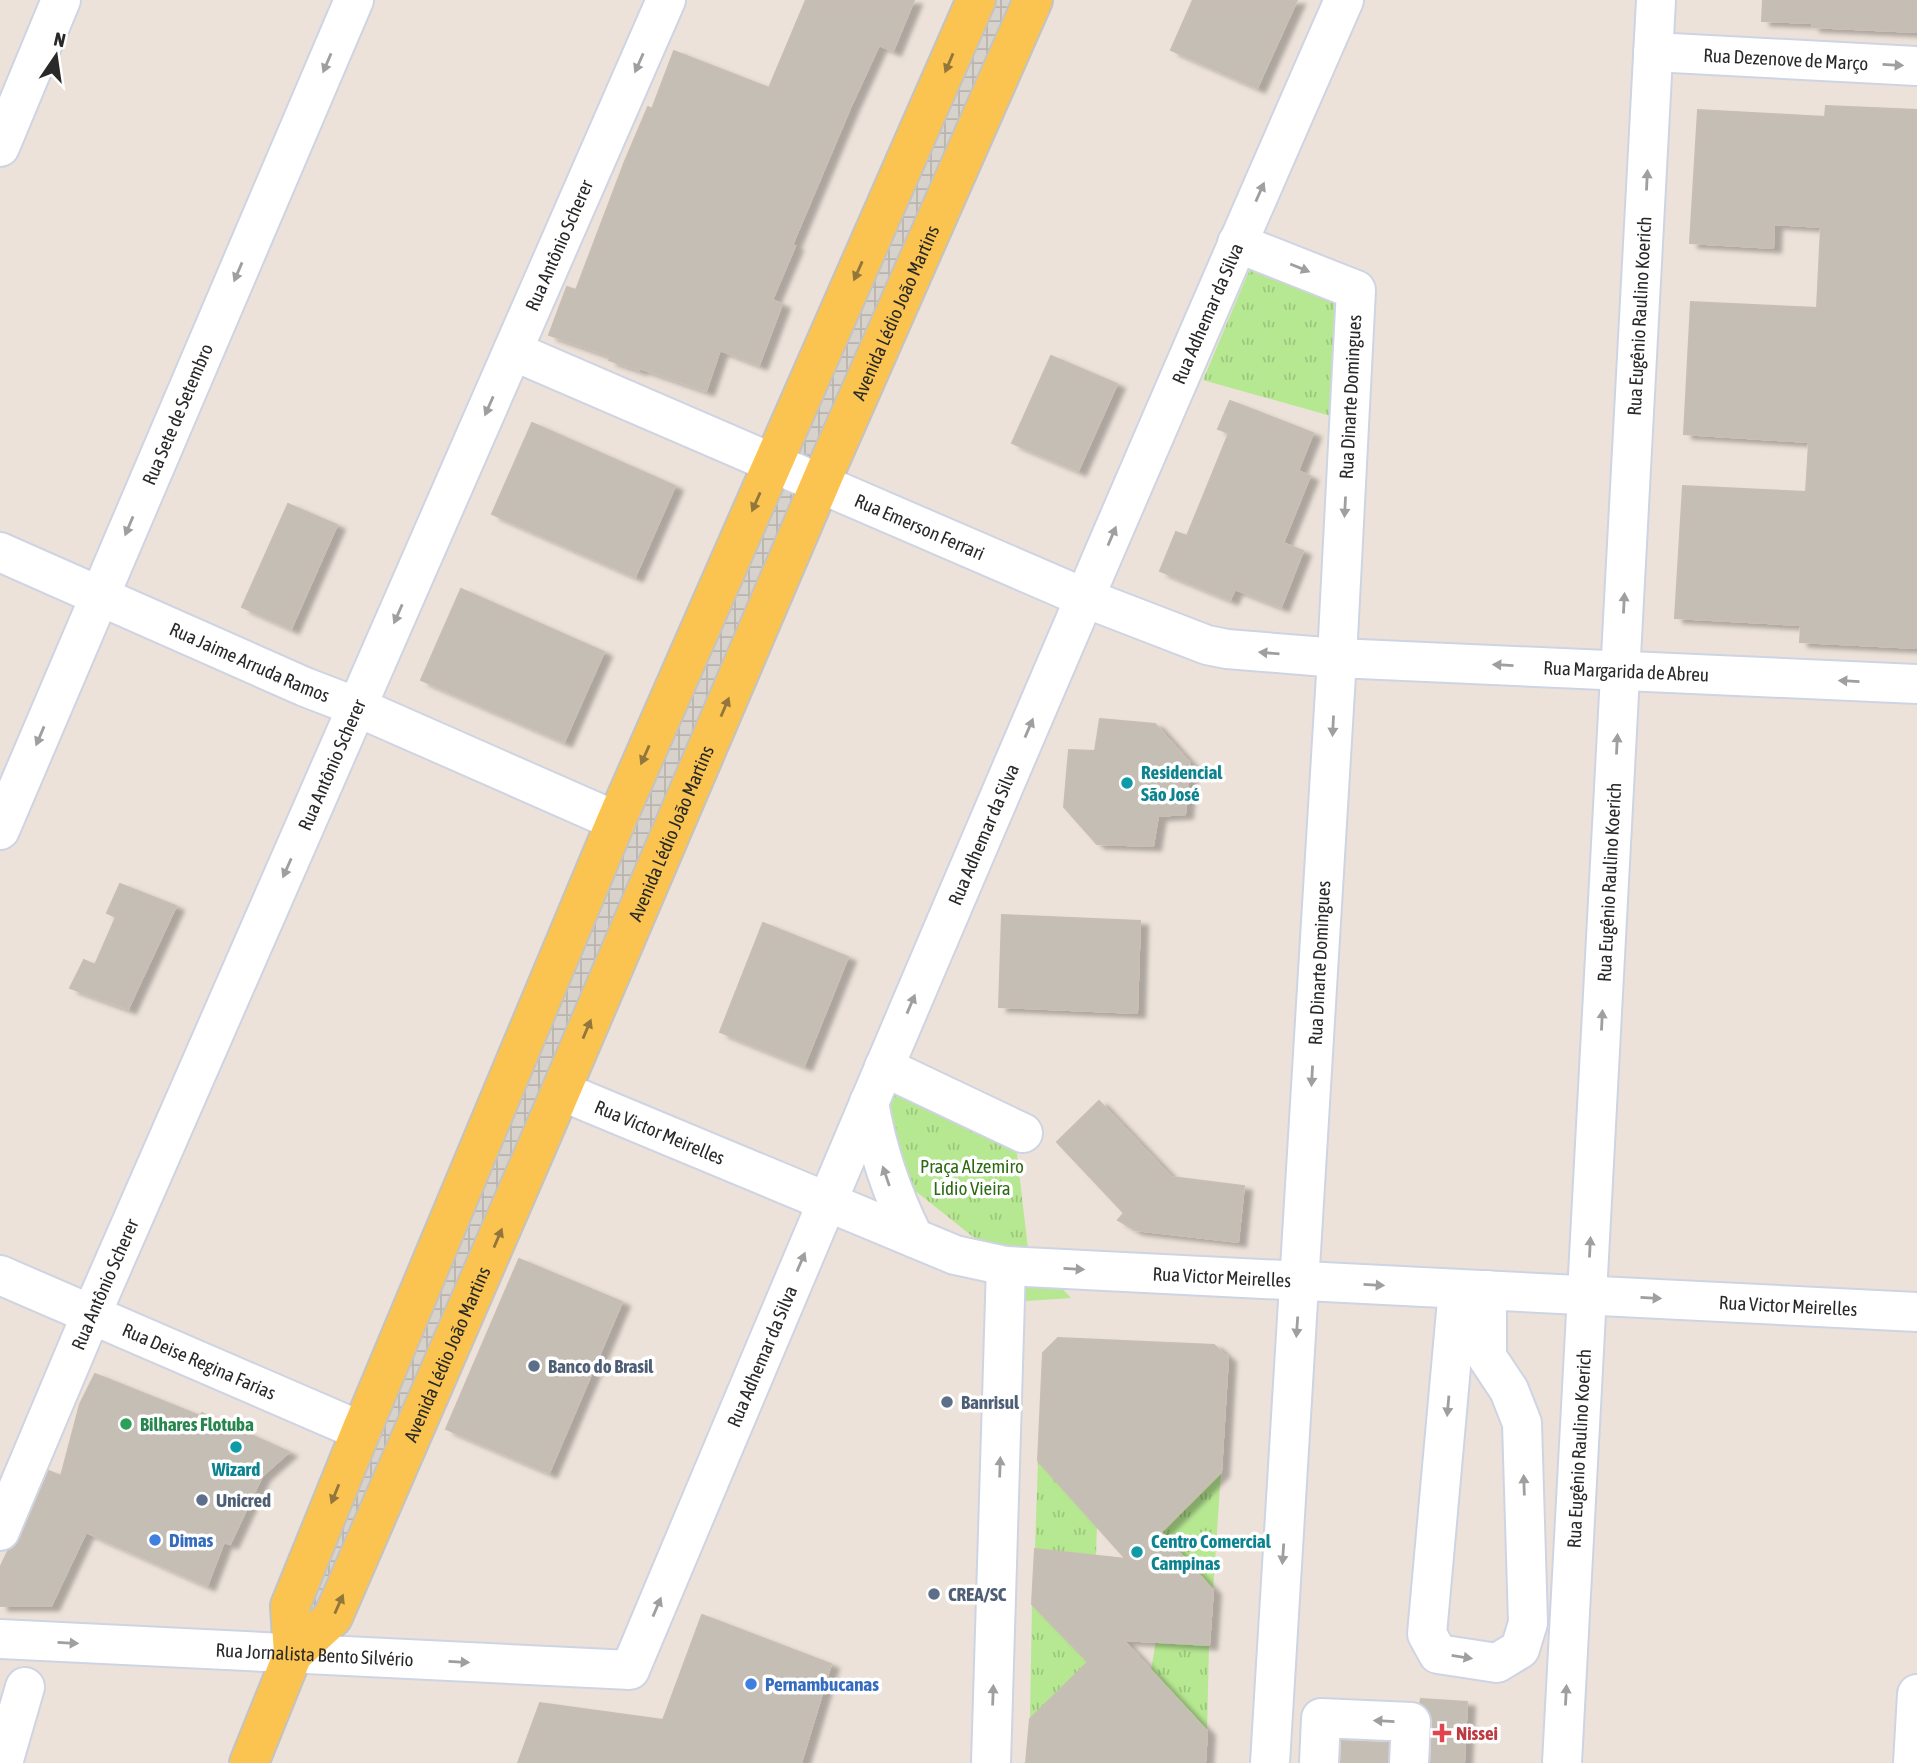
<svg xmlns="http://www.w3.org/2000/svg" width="1917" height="1763" font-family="'Asap Condensed',sans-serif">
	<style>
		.park { fill: url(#park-tufts) }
		.garden { fill: #b6e791 }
		.plaza { fill: url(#plaza-grid) }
		.building { fill: #c4beb5; stroke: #c8beb3; stroke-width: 2; filter: url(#shadow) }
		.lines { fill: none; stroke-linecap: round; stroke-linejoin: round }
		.minor-casing { stroke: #ced4e3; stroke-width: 42 }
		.major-casing { stroke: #c3c3c3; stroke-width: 42 }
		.minor { stroke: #fff; stroke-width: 38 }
		.major { stroke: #fbc450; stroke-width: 38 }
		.oneway { fill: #9f9f9f }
		.oneway2 { fill: #92763c }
		.culture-dot { fill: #0f9aa8; stroke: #fff; stroke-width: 2.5 }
		.service-dot { fill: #5c6f8a; stroke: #fff; stroke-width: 2.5 }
		.leisure-dot { fill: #2e9e5b; stroke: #fff; stroke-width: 2.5 }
		.shop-dot { fill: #3f7fe0; stroke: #fff; stroke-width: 2.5 }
		.health-dot { fill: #e0444e; stroke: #fff; stroke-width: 2.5 }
		.labels { text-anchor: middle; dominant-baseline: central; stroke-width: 7; stroke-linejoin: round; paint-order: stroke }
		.street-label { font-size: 19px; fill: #292929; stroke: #fff }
		.culture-label { font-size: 19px; font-weight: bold; fill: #0d838f; stroke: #fff; text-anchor: start }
		.park-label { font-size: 19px; fill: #2d6a14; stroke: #fff }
		.service-label { font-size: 19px; font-weight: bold; fill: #4e5e75; stroke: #fff; text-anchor: start }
		.leisure-label { font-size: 19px; font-weight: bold; fill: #27864d; stroke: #fff; text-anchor: start }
		.shop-label { font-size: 19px; font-weight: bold; fill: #366cbe; stroke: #fff; text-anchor: start }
		.health-label { font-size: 19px; font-weight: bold; fill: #be3a42; stroke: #fff; text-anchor: start }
	</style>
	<defs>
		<pattern id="park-tufts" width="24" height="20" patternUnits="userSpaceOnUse" patternTransform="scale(1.75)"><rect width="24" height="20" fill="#b6e791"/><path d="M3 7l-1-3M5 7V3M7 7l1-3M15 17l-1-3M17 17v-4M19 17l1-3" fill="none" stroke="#9cc67d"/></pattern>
		<pattern id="plaza-grid" width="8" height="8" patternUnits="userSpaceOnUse" patternTransform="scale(1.75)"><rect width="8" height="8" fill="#d8d2cc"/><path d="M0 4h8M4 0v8" fill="none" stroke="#b9b4af"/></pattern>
		<filter id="shadow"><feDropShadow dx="8" dy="4.5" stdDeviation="2" flood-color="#0004"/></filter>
	</defs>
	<rect width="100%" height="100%" fill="#ece2d9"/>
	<g class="park">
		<path d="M1252 264 1340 299 1331 416 1203 380Z"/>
		<path d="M895 1087 1016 1146 1028 1249 977 1240 913 1189 891 1146 885 1114Z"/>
		<path d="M1038 1461 1097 1526 1096 1555 1035 1549Z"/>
		<path d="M1221 1472 1213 1590 1161 1532Z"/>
		<path d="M1032 1604 1088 1662 1030 1719Z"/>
		<path d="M1156 1641 1209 1645 1207 1731 1151 1670Z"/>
	</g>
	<path class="garden" d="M1024 1283H1057L1071 1298 1026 1301Z"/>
	<path class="plaza" d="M989 0H1025L319 1612 308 1609 377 1413Z"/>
	<g class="building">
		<path d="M806 0H914L893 51 879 45 850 108 792 245 795 246 772 300 782 304 759 365 720 350 706 391 640 368 639 370 609 360 610 356 549 335 567 287 576 290 625 161 648 107 652 109 674 51 769 88Z"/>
		<path d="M1193 0H1297L1257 88 1171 50Z"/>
		<path d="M1763 0H1917V32L1812 27 1813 23 1762 21Z"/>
		<path d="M1826 106 1917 110V648L1800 642 1801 625 1675 618 1683 486 1806 492 1809 442 1684 434 1691 302 1817 308 1821 227 1774 224 1773 248 1690 243 1698 110 1825 117Z"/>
		<path d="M1051 356 1117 384 1078 471 1012 443Z"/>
		<path d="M1230 401 1313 433 1298 471 1310 476 1283 543 1303 551 1281 607 1235 589 1230 600 1160 571 1176 532 1187 536 1229 433 1218 429Z"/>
		<path d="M532 423 675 486 635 577 492 514Z"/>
		<path d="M288 504 337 525 291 629 242 607Z"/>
		<path d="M461 589 604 652 564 742 421 680Z"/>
		<path d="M1100 719 1155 724 1190 763 1185 814 1158 816 1153 846 1097 844 1064 807 1069 750 1095 751Z"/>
		<path d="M120 884 176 906 128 1009 70 988 84 960 95 965 116 917 107 913Z"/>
		<path d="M1002 915 1140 921 1137 1013 999 1007Z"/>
		<path d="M763 923 848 957 804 1066 720 1032Z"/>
		<path d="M1099 1101 1171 1177 1244 1186 1238 1242 1135 1230 1118 1220 1124 1213 1057 1142Z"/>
		<path d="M519 1259 622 1302 549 1473 446 1429Z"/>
		<path d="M1058 1338 1214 1345 1228 1358 1221 1472 1161 1532 1213 1590 1209 1645 1123 1640 1207 1731 1205 1763H1026L1030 1719 1088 1662 1032 1604 1035 1549 1126 1559 1038 1461 1043 1353Z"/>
		<path d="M95 1374 200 1416 202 1413 289 1452 262 1476 230 1544 224 1542 207 1586 86 1532 51 1606H0V1568L8 1551 14 1548 20 1539 49 1471 61 1476 80 1404Z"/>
		<path d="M702 1615 831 1664 801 1763H518L540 1703 663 1720Z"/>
		<path d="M1421 1699 1467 1702 1464 1763H1431L1433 1722 1430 1711 1420 1703Z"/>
		<path d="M1342 1741 1388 1743 1387 1763H1341Z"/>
	</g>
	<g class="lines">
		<g class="minor-casing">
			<g id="minor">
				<path id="s1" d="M1653 52 1917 66"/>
				<path d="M0 147 61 0"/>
				<path d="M1237 243 1356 290 1337 658 1270 1763"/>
				<path id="s2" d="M513 351 1085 598 1207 645 1227 649 1337 658 1917 684"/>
				<path id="s3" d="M0 552 305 687 357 707 616 821"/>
				<path id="s4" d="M0 830 354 0"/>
				<path d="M884 1067 1023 1133"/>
				<path id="s5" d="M561 1091 955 1255 1006 1266 1917 1312"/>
				<path d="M869 1102C877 1151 892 1194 914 1238"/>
				<path id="s6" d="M0 1275 361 1431"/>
				<path d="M1458 1289 1427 1634 1438 1654 1497 1663 1520 1649 1528 1623 1522 1423 1509 1390 1487 1357V1290"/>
				<path id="s7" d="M0 1531 91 1315 666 0"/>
				<path id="s8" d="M0 1639 630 1670C864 1112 1101 554 1344 0"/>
				<path d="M3 1763 25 1687"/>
				<path d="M991 1763 1006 1266"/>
				<path d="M1319 1763 1321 1718 1411 1722 1409 1763"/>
				<path id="s9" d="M1562 1763 1656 0"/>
				<path d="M1913 1763 1917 1694"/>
			</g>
		</g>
		<g class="major-casing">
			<g id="major">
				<path id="s10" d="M293 1654 333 1617 542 1135 826 470 1033 0"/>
				<path d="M249 1763 293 1654 290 1606 361 1431 616 821 976 0"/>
			</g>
		</g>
		<use href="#minor" class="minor"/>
		<use href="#major" class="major"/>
	</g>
	<defs><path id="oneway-solid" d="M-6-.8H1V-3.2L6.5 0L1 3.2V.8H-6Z" transform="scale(1.75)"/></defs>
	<g class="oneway">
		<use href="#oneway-solid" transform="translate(327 63) rotate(113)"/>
		<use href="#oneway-solid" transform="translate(639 63) rotate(114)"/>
		<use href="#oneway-solid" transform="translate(1893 65) rotate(3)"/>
		<use href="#oneway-solid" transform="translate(1647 180) rotate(-87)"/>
		<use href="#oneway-solid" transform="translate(1260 192) rotate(-66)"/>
		<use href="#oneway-solid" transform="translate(1300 268) rotate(22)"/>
		<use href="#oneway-solid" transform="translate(238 272) rotate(113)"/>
		<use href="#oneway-solid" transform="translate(489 406) rotate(114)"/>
		<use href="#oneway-solid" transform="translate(1345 507) rotate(93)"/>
		<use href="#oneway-solid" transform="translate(129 526) rotate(113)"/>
		<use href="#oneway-solid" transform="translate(1112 536) rotate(-67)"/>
		<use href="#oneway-solid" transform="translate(1624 603) rotate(-87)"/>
		<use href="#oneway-solid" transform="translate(398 614) rotate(114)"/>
		<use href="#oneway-solid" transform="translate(1269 653) rotate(-175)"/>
		<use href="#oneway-solid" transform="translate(1503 665) rotate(-177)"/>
		<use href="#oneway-solid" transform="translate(1849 681) rotate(-177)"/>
		<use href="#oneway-solid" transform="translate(1333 726) rotate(93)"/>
		<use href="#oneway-solid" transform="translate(1029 728) rotate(-67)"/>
		<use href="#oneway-solid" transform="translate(40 736) rotate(113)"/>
		<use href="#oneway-solid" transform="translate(1617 744) rotate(-87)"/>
		<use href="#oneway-solid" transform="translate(287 868) rotate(114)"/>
		<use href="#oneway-solid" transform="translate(911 1004) rotate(-67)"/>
		<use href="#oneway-solid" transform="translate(1602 1020) rotate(-87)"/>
		<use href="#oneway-solid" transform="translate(1312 1076) rotate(93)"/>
		<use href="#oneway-solid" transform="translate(886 1176) rotate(-109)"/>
		<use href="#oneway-solid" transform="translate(1590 1247) rotate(-87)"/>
		<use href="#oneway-solid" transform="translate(801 1262) rotate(-67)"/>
		<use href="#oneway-solid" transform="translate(1074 1269) rotate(3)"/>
		<use href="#oneway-solid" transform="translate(1374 1285) rotate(3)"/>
		<use href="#oneway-solid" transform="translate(1651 1298) rotate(3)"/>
		<use href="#oneway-solid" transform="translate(1297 1327) rotate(94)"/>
		<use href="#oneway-solid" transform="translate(1448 1406) rotate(95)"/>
		<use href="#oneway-solid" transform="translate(1000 1467) rotate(-88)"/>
		<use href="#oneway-solid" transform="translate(1524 1485) rotate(-92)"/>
		<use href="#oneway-solid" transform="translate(1283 1554) rotate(94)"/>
		<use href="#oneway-solid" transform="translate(657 1607) rotate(-67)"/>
		<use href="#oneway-solid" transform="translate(68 1643) rotate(3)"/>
		<use href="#oneway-solid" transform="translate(1462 1657) rotate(9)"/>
		<use href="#oneway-solid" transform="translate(459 1662) rotate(3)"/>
		<use href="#oneway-solid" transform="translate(993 1695) rotate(-88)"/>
		<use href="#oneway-solid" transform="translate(1566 1695) rotate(-87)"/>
		<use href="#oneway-solid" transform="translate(1384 1721) rotate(-177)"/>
	</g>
	<g class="oneway2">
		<use href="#oneway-solid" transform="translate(949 63) rotate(113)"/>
		<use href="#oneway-solid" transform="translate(858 271) rotate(114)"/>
		<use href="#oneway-solid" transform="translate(756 502) rotate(114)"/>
		<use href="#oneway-solid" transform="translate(725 707) rotate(-67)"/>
		<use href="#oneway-solid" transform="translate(645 755) rotate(114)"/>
		<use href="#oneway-solid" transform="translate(587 1029) rotate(-67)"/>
		<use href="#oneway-solid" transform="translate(498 1238) rotate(-67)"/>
		<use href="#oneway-solid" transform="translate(335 1494) rotate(112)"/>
		<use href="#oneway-solid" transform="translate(339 1604) rotate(-66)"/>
	</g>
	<g class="culture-dot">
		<circle cx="1127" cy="783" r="7"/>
		<circle cx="236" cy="1447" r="7"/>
		<circle cx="1137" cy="1552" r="7"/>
	</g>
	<g class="service-dot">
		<circle cx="534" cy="1366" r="7"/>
		<circle cx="947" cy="1402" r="7"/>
		<circle cx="202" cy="1500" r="7"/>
		<circle cx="934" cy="1594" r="7"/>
	</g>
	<circle class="leisure-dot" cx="126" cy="1424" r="7"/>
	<g class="shop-dot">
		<circle cx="155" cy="1540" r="7"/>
		<circle cx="751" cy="1684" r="7"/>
	</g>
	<path class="health-dot" d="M1438.5 1722.5h7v7h7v7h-7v7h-7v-7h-7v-7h7z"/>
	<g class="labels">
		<g class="street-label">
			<text stroke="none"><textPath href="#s1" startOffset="133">Rua Dezenove de Março</textPath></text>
			<text stroke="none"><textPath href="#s7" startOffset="1402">Rua Antônio Scherer</textPath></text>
			<text stroke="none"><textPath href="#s10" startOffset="1475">Avenida Lédio João Martins</textPath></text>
			<text stroke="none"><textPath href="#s8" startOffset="2105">Rua Adhemar da Silva</textPath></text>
			<text stroke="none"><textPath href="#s9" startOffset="1449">Rua Eugênio Raulino Koerich</textPath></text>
			<text transform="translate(1350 397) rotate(-87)">Rua Dinarte Domingues</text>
			<text stroke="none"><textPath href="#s4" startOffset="452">Rua Sete de Setembro</textPath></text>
			<text stroke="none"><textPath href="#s2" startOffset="443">Rua Emerson Ferrari</textPath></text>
			<text stroke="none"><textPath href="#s3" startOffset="273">Rua Jaime Arruda Ramos</textPath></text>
			<text stroke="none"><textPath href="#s2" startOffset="1174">Rua Margarida de Abreu</textPath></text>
			<text stroke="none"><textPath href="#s7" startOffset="835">Rua Antônio Scherer</textPath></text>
			<text stroke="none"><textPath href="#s10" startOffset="908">Avenida Lédio João Martins</textPath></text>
			<text stroke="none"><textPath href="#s8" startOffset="1538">Rua Adhemar da Silva</textPath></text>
			<text stroke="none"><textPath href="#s9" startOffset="882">Rua Eugênio Raulino Koerich</textPath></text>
			<text transform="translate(1319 963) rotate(-87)">Rua Dinarte Domingues</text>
			<text stroke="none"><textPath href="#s5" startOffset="107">Rua Victor Meirelles</textPath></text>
			<text stroke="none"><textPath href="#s5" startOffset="695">Rua Victor Meirelles</textPath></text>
			<text stroke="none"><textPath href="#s7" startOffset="268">Rua Antônio Scherer</textPath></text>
			<text stroke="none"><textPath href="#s5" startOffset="1262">Rua Victor Meirelles</textPath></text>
			<text stroke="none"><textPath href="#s10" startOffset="341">Avenida Lédio João Martins</textPath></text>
			<text stroke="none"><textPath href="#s8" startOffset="971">Rua Adhemar da Silva</textPath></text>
			<text stroke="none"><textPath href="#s6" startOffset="217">Rua Deise Regina Farias</textPath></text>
			<text stroke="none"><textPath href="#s9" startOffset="315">Rua Eugênio Raulino Koerich</textPath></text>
			<text stroke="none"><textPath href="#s8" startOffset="315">Rua Jornalista Bento Silvério</textPath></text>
		</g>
		<g class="culture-label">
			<text x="1141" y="772">Residencial<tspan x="1141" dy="22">São José</tspan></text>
			<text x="236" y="1469" text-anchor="middle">Wizard</text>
			<text x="1151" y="1541">Centro Comercial<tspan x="1151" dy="22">Campinas</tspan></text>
		</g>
		<g class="park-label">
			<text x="972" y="1166">Praça Alzemiro<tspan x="972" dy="22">Lídio Vieira</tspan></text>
		</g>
		<g class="service-label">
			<text x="548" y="1366">Banco do Brasil</text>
			<text x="961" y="1402">Banrisul</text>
			<text x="216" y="1500">Unicred</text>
			<text x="948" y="1594">CREA/SC</text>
		</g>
		<g class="leisure-label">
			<text x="140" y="1424">Bilhares Flotuba</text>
		</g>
		<g class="shop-label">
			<text x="169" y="1540">Dimas</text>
			<text x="765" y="1684">Pernambucanas</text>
		</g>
		<g class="health-label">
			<text x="1456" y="1733">Nissei</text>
		</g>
	</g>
	<g transform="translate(56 56) rotate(13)" stroke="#ffffff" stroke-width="5" paint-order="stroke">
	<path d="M0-5L12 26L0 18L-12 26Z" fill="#292929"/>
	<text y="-10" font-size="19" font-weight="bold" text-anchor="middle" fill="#292929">N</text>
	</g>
</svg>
